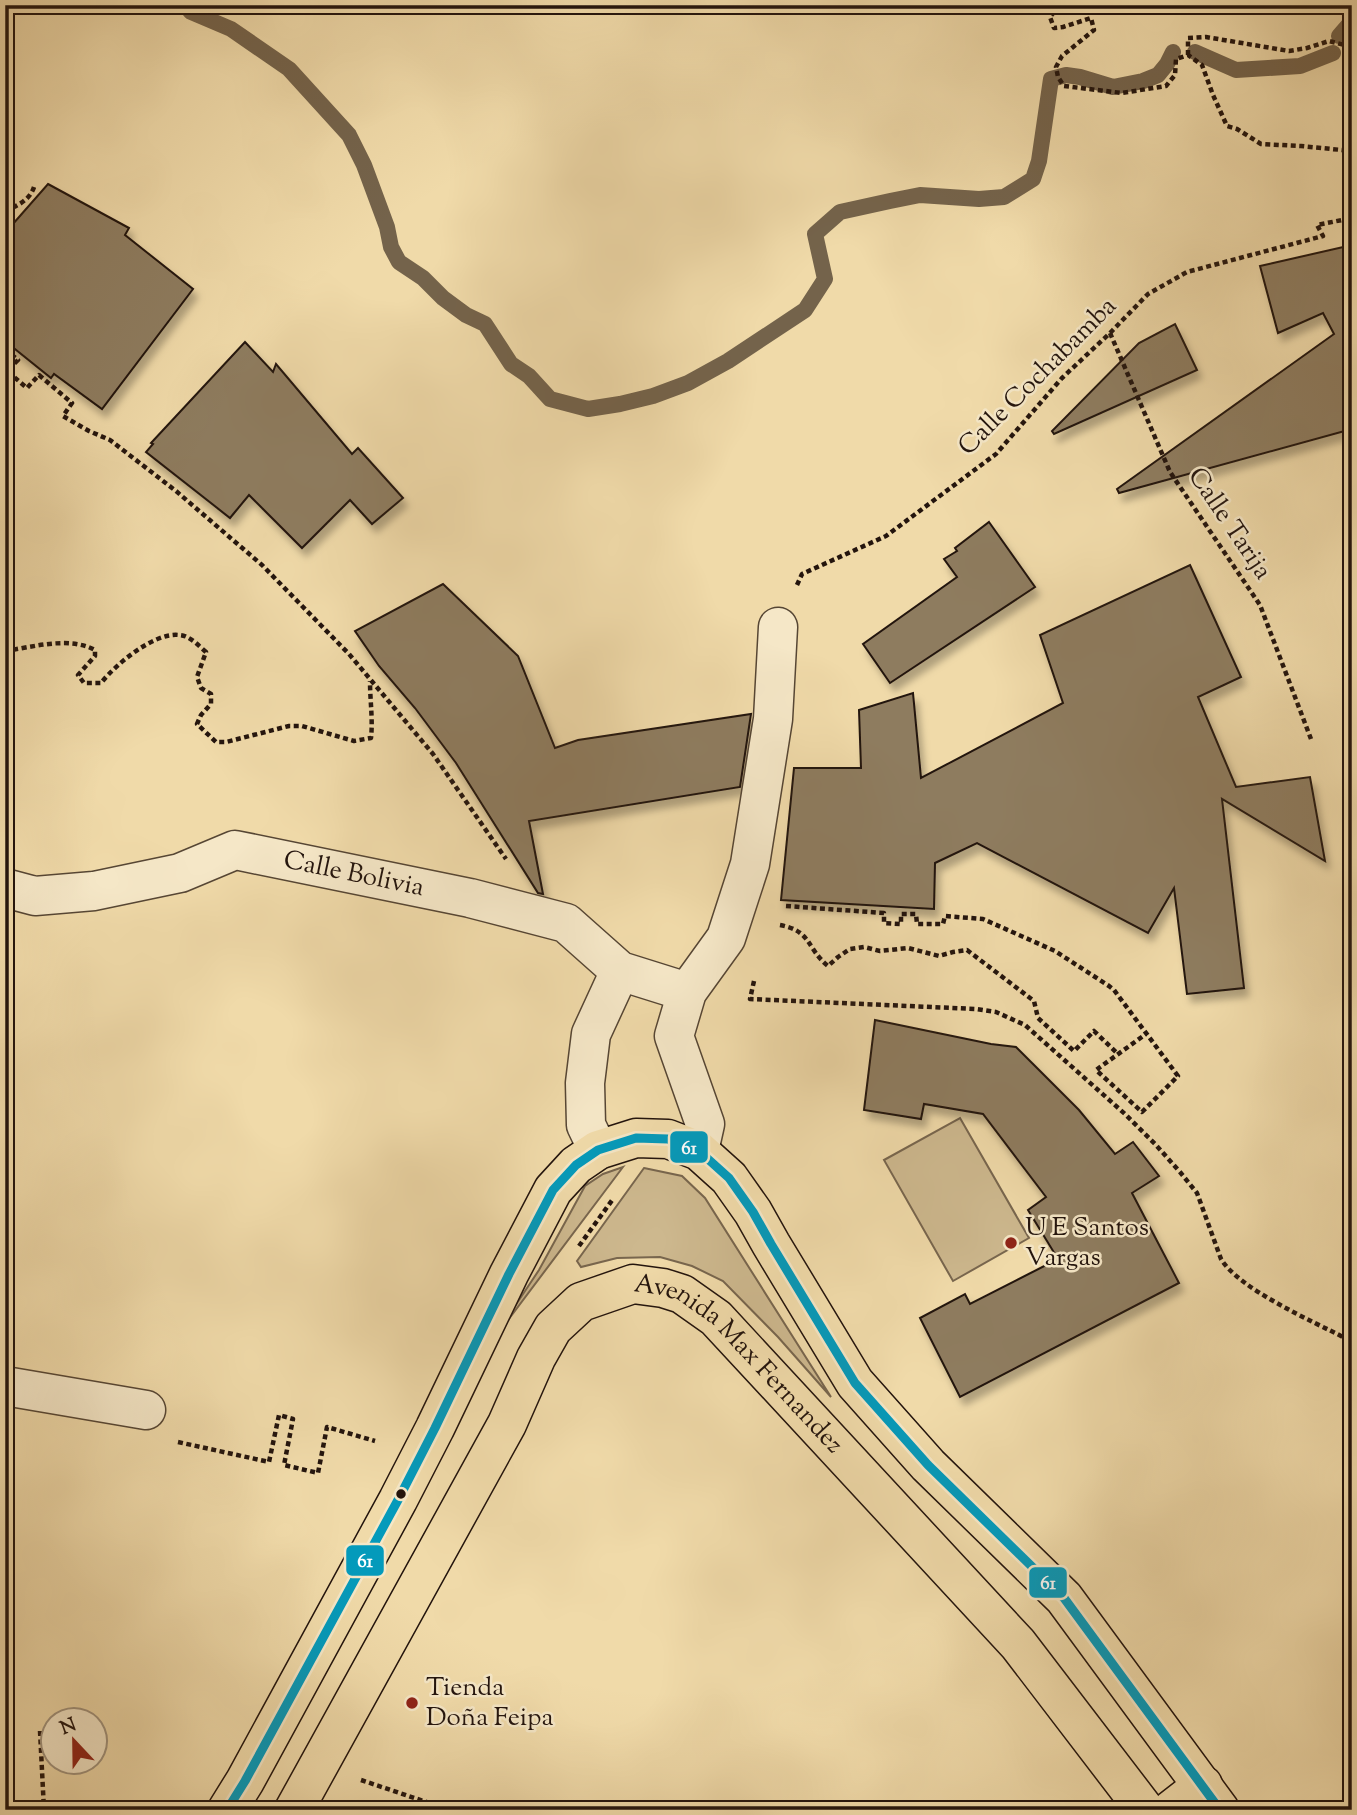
<svg xmlns="http://www.w3.org/2000/svg" width="1357" height="1815" font-family="'Sorts Mill Goudy',serif">
	<style>
		.green { fill: #cdb88e; stroke: #78664e; stroke-width: 2 }
		.lines { fill: none; stroke-linecap: round; stroke-linejoin: round }
		.stream { stroke: #74634b; stroke-width: 16 }
		.building { fill: #8e7b5e; stroke: #23140d; stroke-width: 2; filter: url(#shadow) }
		.minor-casing { stroke: #564634; stroke-width: 41 }
		.primary-casing { stroke: #23140d; stroke-width: 41 }
		.path { stroke: #23140d; stroke-width: 4.5; stroke-dasharray: 5 3.5; stroke-linecap: butt }
		.minor { stroke: #f5e7c7; stroke-width: 38 }
		.primary { stroke: #f0daa9; stroke-width: 38 }
		.bus-1-casing { stroke: #f5e7c7; stroke-width: 14 }
		.bus-1 { stroke: #049abb; stroke-width: 9 }
		.poi-dot { fill: #8f2418; stroke: #f5e7c7; stroke-width: 2.5 }
		.bus-dot { fill: #23140d; stroke: #f5e7c7; stroke-width: 2.5 }
		.labels { text-anchor: middle; dominant-baseline: central; stroke-width: 5; stroke-linejoin: round; paint-order: stroke }
		.street-label { font-size: 26px; fill: #23140d; stroke: #f5e7c7 }
		.poi-label { font-size: 26px; fill: #23140d; stroke: #f5e7c7; text-anchor: start }
		.line-badge { stroke: #f5e7c7; stroke-width: 2.5 }
		.badge-label { font-size: 19px; text-anchor: middle; font-weight: bold; fill: #fff }
	</style>
	<defs>
		<filter id="shadow"><feDropShadow dx="4.5" dy="8" stdDeviation="3.5" flood-color="#0004"/></filter>
	</defs>
	<rect width="100%" height="100%" fill="#f0daa9"/>
	<filter id="stains"><feTurbulence type="fractalNoise" baseFrequency=".00286" numOctaves="4"/><feColorMatrix values="0 0 0 0 .2 0 0 0 0 .09 0 0 0 0 .02 0 0 0 .5 -.17"/></filter>
	<radialGradient id="worn" r=".72"><stop offset=".6" stop-color="#630" stop-opacity="0"/><stop offset="1" stop-color="#630" stop-opacity=".3"/></radialGradient>
	<g class="green">
		<path d="M960 1118 1029 1238 953 1281 884 1160Z"/>
		<path d="M623 1167 487 1348 539 1270 585 1186 603 1174Z"/>
		<path d="M644 1168 682 1176 705 1198 831 1397 778 1337 723 1281 692 1266 660 1257 617 1258 581 1267 577 1261Z"/>
	</g>
	<g class="lines">
		<g class="stream">
			<path d="M185 5 191 12 231 29 289 69 349 135 364 165 387 227 391 247 399 262 423 278 443 298 466 315 485 324 511 364 529 376 550 399 588 409 620 404 653 396 688 383 728 361 805 310 825 279 815 234 840 212 890 201 920 195 979 199 1004 197 1033 179 1039 161 1051 79 1066 75 1080 77 1113 87 1143 81 1158 75 1167 64 1173 52"/>
			<path d="M1339 36 1352 21"/>
			<path d="M1195 52 1236 70 1300 66 1333 53"/>
		</g>
	</g>
	<g class="building">
		<path d="M48 184 129 228 125 235 193 289 102 409 54 374 51 378 5 341V233Z"/>
		<path d="M1352 245V429L1119 493 1117 489 1334 334 1323 313 1278 333 1260 266Z"/>
		<path d="M1175 324 1197 370 1054 434 1052 431 1139 343Z"/>
		<path d="M245 342 273 372 276 364 352 454 358 448 403 498 372 524 350 500 302 548 249 495 230 518 146 452 153 444 151 443Z"/>
		<path d="M989 522 1035 587 890 683 863 644 957 577 944 559 957 551 955 548Z"/>
		<path d="M1190 565 1241 677 1198 697 1236 787 1310 777 1325 861 1222 799 1244 988 1187 994 1174 888 1148 933 977 843 935 863 934 909 781 900 794 768H861L859 710 913 693 921 778 1063 703 1040 635Z"/>
		<path d="M443 584 518 656 555 748 578 740 751 714 740 787 529 821 543 894 538 893 456 763 415 708 379 666 355 631Z"/>
		<path d="M875 1020 991 1044 1016 1047 1079 1110 1115 1154 1133 1142 1159 1176 1132 1193 1179 1283 960 1397 920 1318 965 1294 970 1304 1058 1259 1028 1210 1046 1197 983 1114 924 1104 921 1119 864 1110Z"/>
	</g>
	<g class="lines">
		<g class="minor-casing">
			<g id="minor">
				<path id="s1" d="M5 888 35 896 94 891 180 873 235 850 470 898 566 923 620 971 687 992"/>
				<path d="M598 1150 586 1125 585 1083 591 1034 620 971"/>
				<path d="M699 1151 705 1124 674 1036 687 992 726 938 750 864 773 719 778 627"/>
				<path d="M5 1386 146 1410"/>
			</g>
		</g>
		<g class="primary-casing">
			<g id="primary">
				<path d="M227 1810 245 1781 398 1500 435 1428 509 1274 553 1190 576 1165 598 1150 636 1138 668 1139 699 1151 729 1178 753 1212 771 1244 855 1383 928 1465 1064 1598 1220 1810"/>
				<path id="s2" d="M294 1810 507 1424 536 1358 553 1328 581 1302 633 1284 663 1288 682 1294 716 1318 1018 1644 1145 1810"/>
				<path d="M1171 1810 1203 1785"/>
			</g>
		</g>
		<g class="path">
			<path d="M1060 5 1050 17 1054 28 1063 27 1091 18 1094 30 1062 56 1056 67 1058 77 1064 86 1122 93 1166 86 1175 75 1176 59 1188 55 1202 65 1213 95 1227 126 1237 129 1261 144 1301 146 1352 151"/>
			<path d="M1188 55V38L1206 37 1289 51 1307 48 1329 41 1352 47"/>
			<path d="M5 211C17 206 30 200 34 187"/>
			<path d="M1110 333 1170 472 1260 605 1311 739"/>
			<path d="M5 349 18 360 7 371 27 388 39 375 72 403 63 416 89 431 110 440 176 491 262 565 349 654 433 754 506 859"/>
			<path d="M797 585 802 574 886 536 996 454 1062 378 1110 333 1148 294 1187 272 1323 236 1317 225 1342 220 1352 225"/>
			<path d="M5 651C33 647 69 636 95 650V656L78 675 84 683H101C115 665 154 632 179 635 189 635 199 646 206 652L197 677 201 688 211 694V704L201 715 197 724 216 742H226L289 726H302L354 741 371 738C373 719 370 701 370 681"/>
			<path d="M786 906 884 913V923L901 924V914H916L917 924H943L945 916 983 919 1055 951 1109 986 1114 990 1178 1076 1142 1112 1096 1070 1146 1034"/>
			<path d="M780 925C812 931 806 948 828 966L838 957 850 949 864 947 880 951 908 948 939 956 953 952 967 950 1034 1001 1038 1018 1074 1051 1094 1031 1118 1054"/>
			<path d="M754 981 750 999 976 1009 996 1012 1025 1025 1125 1114 1155 1144 1180 1172 1197 1193 1221 1259C1239 1289 1312 1321 1345 1338L1352 1337"/>
			<path d="M579 1246 613 1199"/>
			<path d="M178 1442 269 1462 279 1415 293 1419 284 1465 318 1473 327 1427 375 1441"/>
			<path d="M40 1731 44 1810"/>
			<path d="M361 1780 450 1810"/>
		</g>
		<use href="#minor" class="minor"/>
		<use href="#primary" class="primary"/>
		<g class="bus-1-casing">
			<path id="bus-1" d="M227 1810 245 1781 398 1500 435 1428 509 1274 553 1190 576 1165 598 1150 636 1138 668 1139 699 1151 729 1178 753 1212 771 1244 855 1383 928 1465 1064 1598 1220 1810"/>
		</g>
		<use href="#bus-1" class="bus-1"/>
	</g>
	<g class="poi-dot">
		<circle cx="1011" cy="1243" r="7"/>
		<circle cx="412" cy="1703" r="7"/>
	</g>
	<circle class="bus-dot" cx="401" cy="1494" r="6"/>
	<g class="labels">
		<g class="street-label">
			<text transform="translate(1038 377) rotate(-45)">Calle Cochabamba</text>
			<text transform="translate(1229 524) rotate(56)">Calle Tarija</text>
			<text stroke="none"><textPath href="#s1" startOffset="359">Calle Bolivia</textPath></text>
			<text stroke="none"><textPath href="#s2" startOffset="777">Avenida Max Fernandez</textPath></text>
		</g>
		<g class="poi-label">
			<text x="1025" y="1228">U E Santos<tspan x="1025" dy="30">Vargas</tspan></text>
			<text x="426" y="1688">Tienda<tspan x="426" dy="30">Doña Feipa</tspan></text>
		</g>
	</g>
	<g class="line-badge">
		<rect x="669" y="1130" width="40" height="34" rx="7" fill="#049abb"/>
		<rect x="345" y="1544" width="40" height="33" rx="7" fill="#049abb"/>
		<rect x="1028" y="1566" width="40" height="33" rx="7" fill="#049abb"/>
	</g>
	<g class="badge-label">
		<text x="689" y="1154">61</text>
		<text x="365" y="1567">61</text>
		<text x="1048" y="1589">61</text>
	</g>
	<rect width="1357" height="1815" fill="none" stroke="#f0daa9" stroke-width="28"/>
	<rect x="7" y="7" width="1343" height="1801" fill="none" stroke="#23140d" stroke-width="3.5"/>
	<rect x="14" y="14" width="1329" height="1787" fill="none" stroke="#23140d" stroke-width="2"/>
	<g transform="translate(74 1741) rotate(338)"><circle r="33" fill="#f5e7c7" stroke="#a1937d" stroke-width="2"/>
	<path d="M0-5L12 26L0 18L-12 26Z" fill="#8f2418"/>
	<text y="-10" font-size="19" font-weight="bold" text-anchor="middle" fill="#23140d">N</text>
	</g>
	<rect width="100%" height="100%" filter="url(#stains)"/>
	<rect width="100%" height="100%" fill="url(#worn)"/>
</svg>
